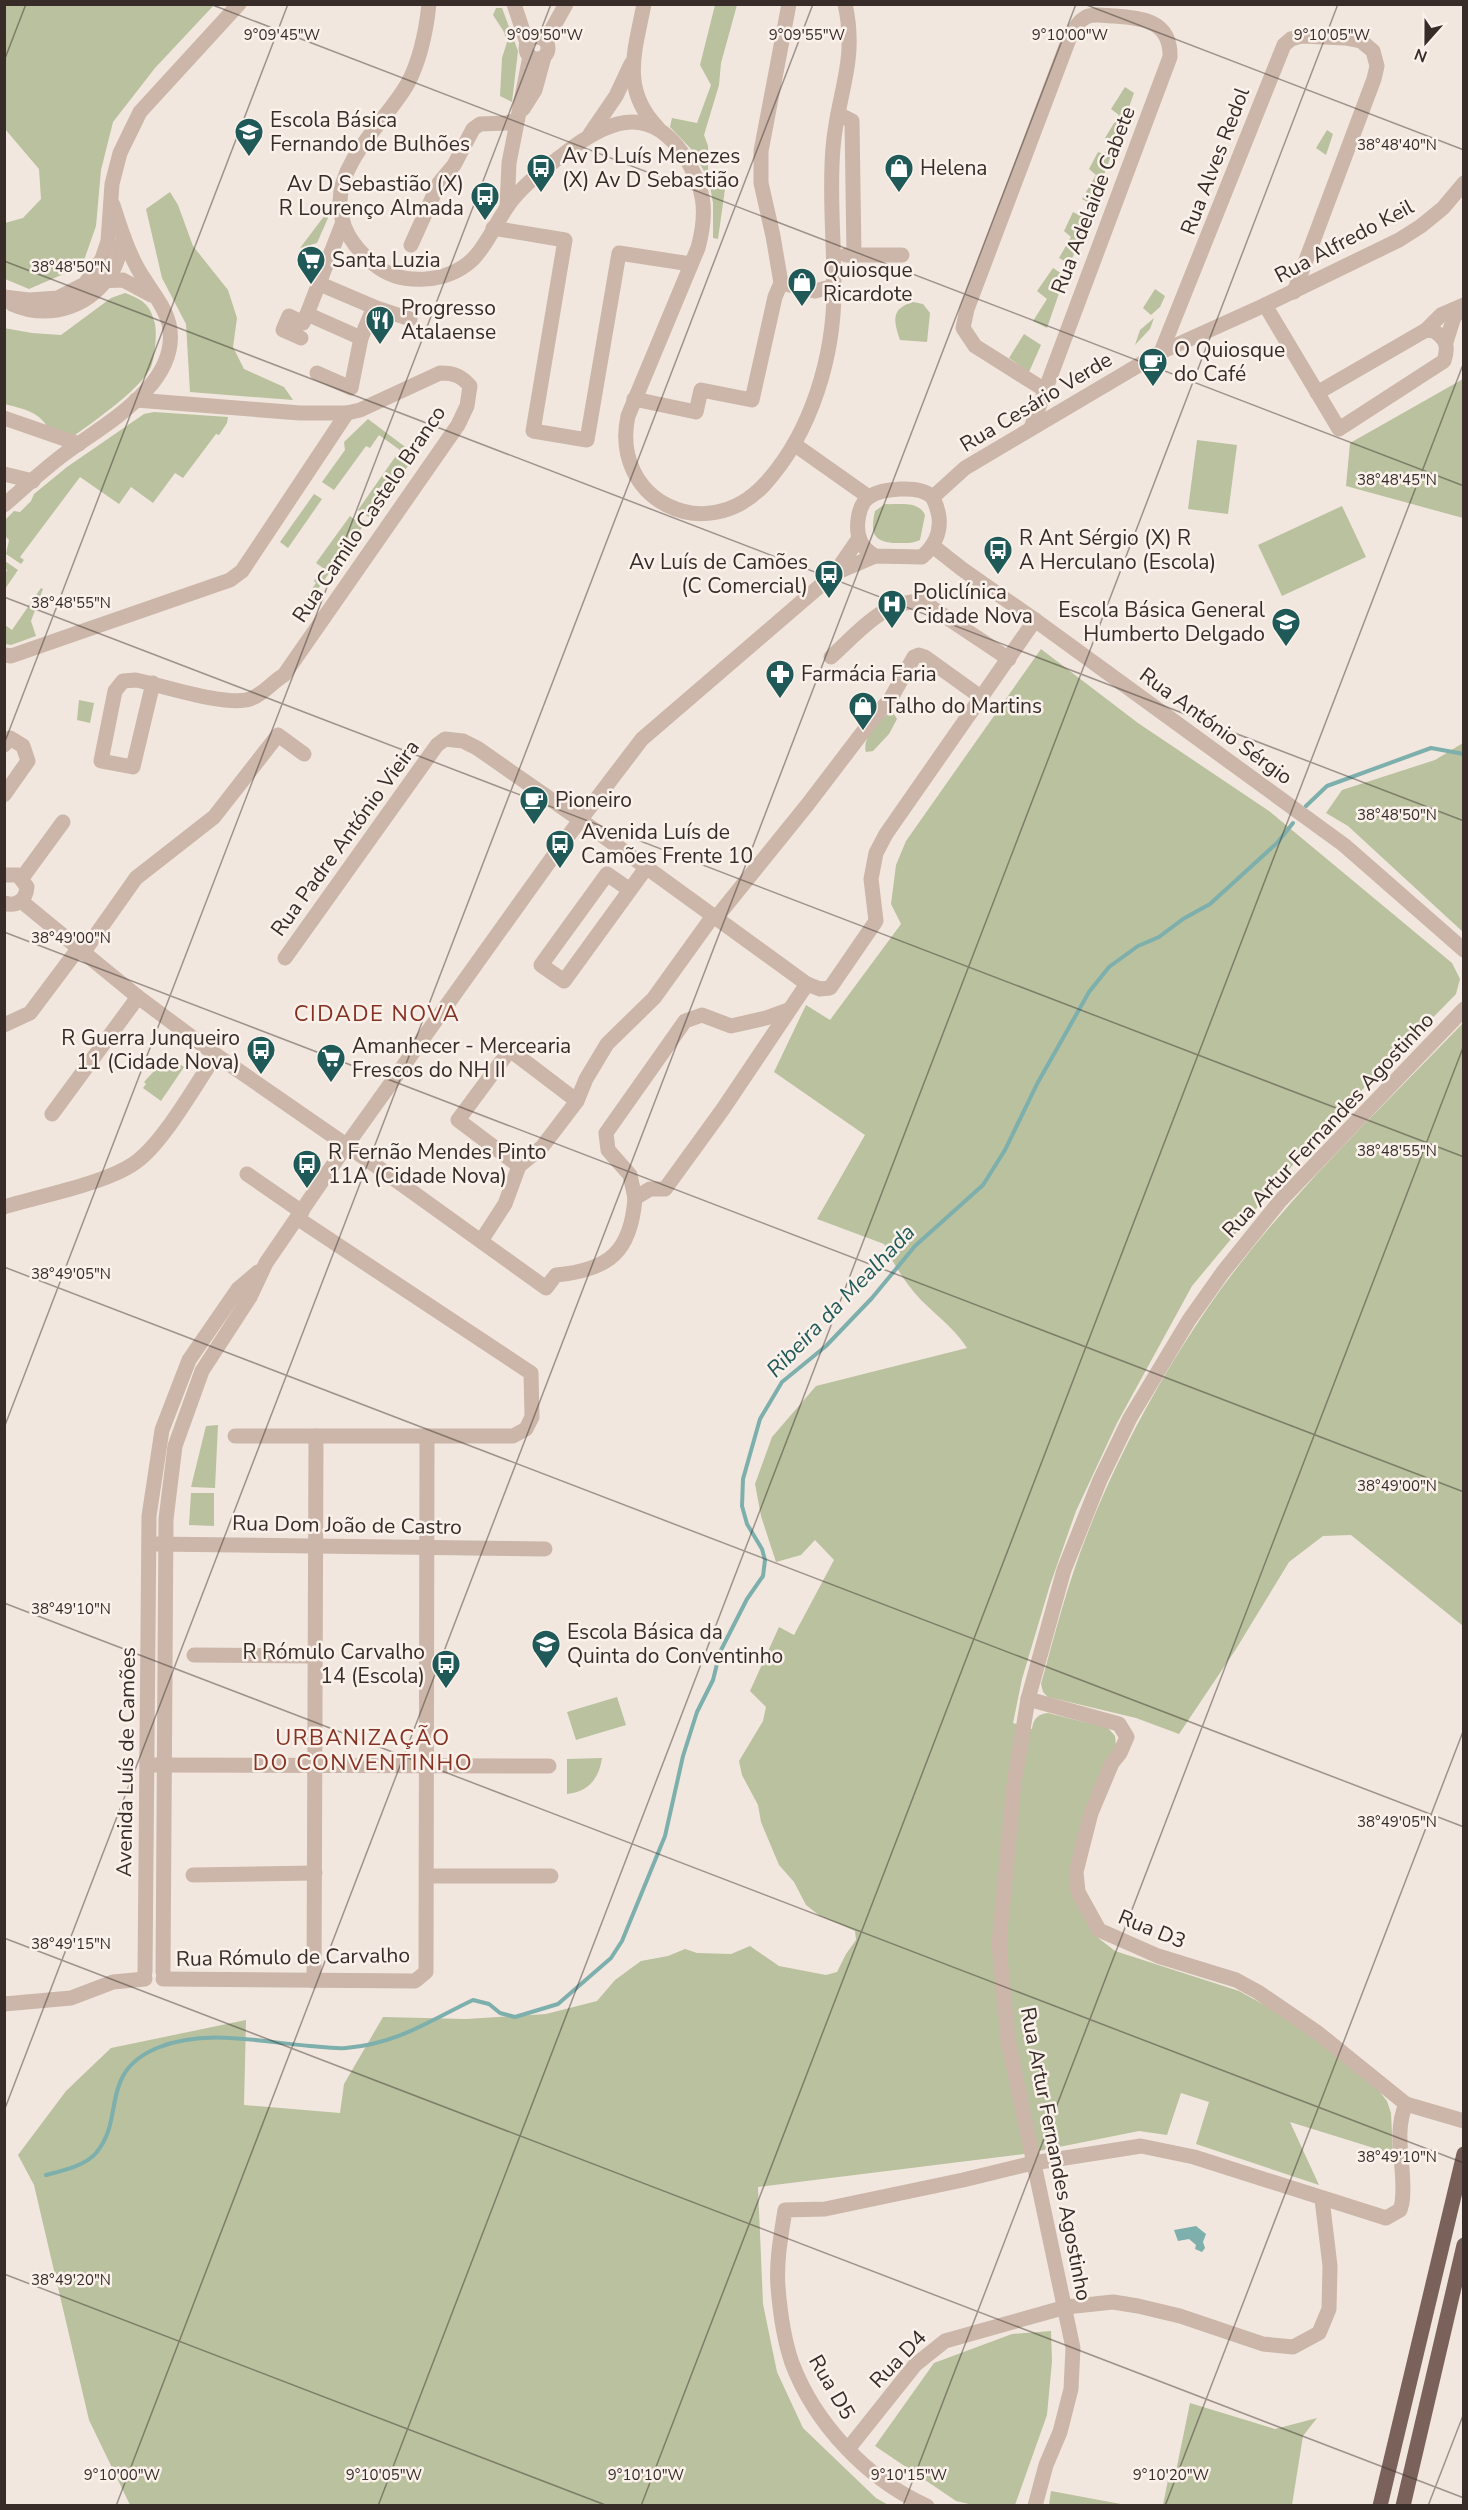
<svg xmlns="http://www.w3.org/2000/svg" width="1468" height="2510" font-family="'Nunito Sans',sans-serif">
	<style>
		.green { fill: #b9c19e }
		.water { fill: #7dafad }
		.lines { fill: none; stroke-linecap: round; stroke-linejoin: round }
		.stream { stroke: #7dafad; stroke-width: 4 }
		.minor { stroke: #cbb6a9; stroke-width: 15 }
		.major { stroke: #7a625a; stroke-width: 15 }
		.ticks { fill: none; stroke: #382c29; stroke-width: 1.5; stroke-opacity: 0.45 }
		.labels { text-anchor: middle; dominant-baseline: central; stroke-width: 5; stroke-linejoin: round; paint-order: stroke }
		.poi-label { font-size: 21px; fill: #382c29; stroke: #faf1ea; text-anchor: start }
		.street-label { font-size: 21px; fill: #382c29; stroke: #faf1ea }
		.neighbourhood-label { font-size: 22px; letter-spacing: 1.5px; fill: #863223; stroke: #faf1ea }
		.water-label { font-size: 22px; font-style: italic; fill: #1f5958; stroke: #faf1ea }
		.ticks-label { font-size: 15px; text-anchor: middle; fill: #382c29; stroke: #faf1ea; stroke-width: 5; stroke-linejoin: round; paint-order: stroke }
	</style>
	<rect width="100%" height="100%" fill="#f2e7de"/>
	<g class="green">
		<path d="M5 4 214 5 155 68 113 122 101 170 96 226 82 266 29 289 5 279V223L23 218 41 199 39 169 5 129Z"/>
		<path d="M715 5H737L721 63 719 85 704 135 708 146V178L691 149 670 127 672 118 697 123 711 85 700 65Z"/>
		<path d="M496 8H502L518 51 512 102 500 96 502 58 507 42 504 32 493 15Z"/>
		<path d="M1125 87 1134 93 1116 144 1105 138 1119 115 1111 109Z"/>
		<path d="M1327 130 1333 134 1326 155 1316 148Z"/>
		<path d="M1108 150 1112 153 1093 205 1082 199 1096 175 1089 169 1098 152 1103 154Z"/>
		<path d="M718 179 725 189 718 239 713 238V203L710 186Z"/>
		<path d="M170 192 178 205 193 246 228 290 237 318 233 347 244 369 284 387 293 400 190 392 186 324 162 278 146 209Z"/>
		<path d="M1086 207 1091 210 1070 264 1059 258 1071 237 1064 231 1073 212 1081 216Z"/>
		<path d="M325 215 328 218 317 243 300 248Z"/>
		<path d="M1053 268 1065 276 1047 328 1033 321 1047 299 1037 291Z"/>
		<path d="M1155 289 1165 296 1160 307 1151 315 1143 308Z"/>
		<path d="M125 293C143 300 150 304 155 324 157 335 155 359 150 369 136 393 95 420 74 436L48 428C39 411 22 409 5 404L4 328 32 333 61 335 111 298Z"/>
		<path d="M913 302 923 304 930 313 927 342 900 340C894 321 890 309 913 302Z"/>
		<path d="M1154 318 1150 329 1135 345 1140 330Z"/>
		<path d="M1024 334 1041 345 1029 372 1009 358Z"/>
		<path d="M1463 379V518L1346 486 1350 443Z"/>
		<path d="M154 412 228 417 227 423 219 435 216 434 183 478 175 473 153 503 131 487 119 504 80 477 20 557 24 560 21 564 6 554 9 540 5 536V520L14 511 20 512 31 501 34 494 67 467 144 414Z"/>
		<path d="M368 419 416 455 370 518 358 510 400 450 379 435 370 448 366 446 334 490 322 482 345 450 344 442Z"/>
		<path d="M1197 440 1237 445 1228 514 1188 509Z"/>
		<path d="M314 494 322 499 288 548 280 542Z"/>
		<path d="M885 504C899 505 918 500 925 515L920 540C912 544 905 543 896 543 873 542 870 533 875 511Z"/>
		<path d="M1342 506 1366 557 1282 596 1258 545Z"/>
		<path d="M350 516 355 520 357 516 366 522 307 604 304 601 316 583 314 581 323 568 316 563Z"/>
		<path d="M5 561 18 570 5 589V574L7 570 5 568Z"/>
		<path d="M41 588 43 589 31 621 36 636 11 645 5 644 6 633 5 625 12 630Z"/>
		<path d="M1041 649 1138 723 1269 811 1452 963 1460 979 1456 994 1315 1138 1192 1286 1117 1423 1076 1511 1050 1585 1022 1679 1013 1723 1032 1729C1033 1719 1038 1714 1048 1713L1108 1728 1115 1736 1116 1746 1075 1856 1097 1937 1115 1951 1239 1991 1275 2011 1329 2049 1378 2090 1387 2101 1391 2113 1393 2154 1290 2122 1319 2185 1196 2144 1209 2102 1181 2093 1167 2135 1139 2131 1024 2154 758 2187 763 2304 777 2372 803 2428 876 2498 890 2506 130 2505 89 2420 34 2185 18 2155 66 2091 111 2048 246 2020 244 2105 340 2113 344 2084 383 2017 466 2019 546 2014 597 2001 615 1980 641 1961 668 1956 685 1949 697 1953 731 1954 750 1946 779 1966 826 1975 837 1972 846 1954 856 1940 855 1931 820 1916 806 1905 794 1882 779 1865 761 1822 758 1805 742 1775 739 1761 763 1721 766 1707 750 1691 779 1627 794 1635 834 1560 815 1540 801 1555 776 1562 761 1516 755 1484 772 1437 816 1386 967 1348C954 1328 937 1316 921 1300 905 1283 894 1265 884 1244L817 1219 865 1135 774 1072 806 1005 830 1020 901 924 891 904 896 865 906 841Z"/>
		<path d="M79 700 94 703 90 723 77 720Z"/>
		<path d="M892 711 897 719 889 734 873 751 866 752C861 738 881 718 892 711Z"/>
		<path d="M1463 743V932L1348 826 1326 813 1342 790 1435 760Z"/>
		<path d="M1463 1023V1626L1351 1535 1323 1536 1289 1562 1236 1649 1179 1734 1136 1718 1048 1697 1043 1692 1041 1684C1055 1633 1068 1582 1088 1532 1119 1453 1161 1376 1209 1306 1281 1202 1376 1114 1463 1023Z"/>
		<path d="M164 1053 184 1067 161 1101 143 1088 146 1084 144 1082 156 1069 154 1067Z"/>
		<path d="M218 1425 215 1488 191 1487 206 1426Z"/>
		<path d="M191 1493H214V1526L189 1525Z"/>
		<path d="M617 1697 626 1725 576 1740 567 1712Z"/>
		<path d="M602 1758C599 1779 588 1792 567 1794V1759Z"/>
		<path d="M1051 2331 1052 2361 1047 2415 1015 2505H973L956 2501 875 2446 934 2363 1012 2334Z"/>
		<path d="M1190 2403 1275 2429 1317 2418 1303 2436 1292 2505H1163L1169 2475 1175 2476Z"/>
		<path d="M1051 2491 1126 2505H1049Z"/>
	</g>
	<path class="water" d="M1196 2226 1206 2234 1203 2242 1205 2248 1202 2252 1195 2249 1196 2245 1189 2239 1178 2241 1174 2230Z"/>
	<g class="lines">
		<g class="stream">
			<path d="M1306 806 1327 786 1431 748 1464 754"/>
			<path d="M46 2175C62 2171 85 2166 96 2153 126 2118 98 2073 157 2048 205 2028 260 2042 310 2046 322 2047 335 2049 346 2048 397 2044 429 2021 473 2000L489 2004 500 2013 515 2017 558 2004 611 1958 622 1941 665 1836 683 1756 697 1712 713 1680 720 1652 747 1599 763 1576 765 1560 762 1549 747 1524 742 1506 743 1479 760 1419 782 1382 826 1346 872 1298 915 1246 983 1185 1005 1150 1037 1084 1089 992 1109 967 1138 946 1159 937 1183 919 1210 904 1277 843 1293 823"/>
		</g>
		<g class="minor">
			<path d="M429 4C426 32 421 58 408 83 388 119 339 159 340 203 340 228 355 249 374 264 401 287 448 283 473 259 489 243 498 217 513 199 528 181 546 167 564 154 605 122 647 102 683 154 705 187 708 211 698 248L628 416C610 499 705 548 764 485 812 433 835 354 834 284 834 239 829 193 833 148 837 94 858 62 845 4"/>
			<path d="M514 4 527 43"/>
			<path d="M644 4C635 51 620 89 658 128"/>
			<path d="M789 4 761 151V183L773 236 781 283 815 291 834 286"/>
			<circle cx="537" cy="48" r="11"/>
			<path d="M546 40 566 4"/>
			<path d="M523 109 535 90 544 57"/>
			<path d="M838 114 852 121 854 255"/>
			<path d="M590 134 616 96 631 64"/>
			<path d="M507 207 509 163 530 56"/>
			<path d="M493 228 565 240 533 431 587 440 619 253 691 264"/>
			<path d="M411 245 439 183 454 165 473 129 480 124 507 123 517 120"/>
			<path d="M846 255H902"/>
			<path d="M98 281 123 280 151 295"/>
			<path d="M320 284 374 307 361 338 307 314 343 222"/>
			<path d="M4 297 29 300 58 298 85 284 102 259 108 241 112 184 120 153 140 112 239 4"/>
			<path d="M12 304C51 321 93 306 114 268 119 258 121 247 124 237"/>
			<path d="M1265 305 1339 429 1444 361C1449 346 1446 339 1434 331L1426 330 1317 393"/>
			<path d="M374 307 410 319"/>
			<path d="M1426 330 1441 315 1464 305"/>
			<path d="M301 338 283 330 289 316 303 323 307 314"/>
			<path d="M1446 342 1454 317 1464 307"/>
			<path d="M1161 352 1284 45 1291 39 1301 36 1345 38 1361 41 1373 51 1377 66 1374 79 1294 292"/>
			<path d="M317 373 351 388 361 338"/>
			<path d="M634 399 696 412 701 390 752 400 775 297 781 283"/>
			<path d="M136 400 300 413H347L360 410 440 373C455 373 461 376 470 386L467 406 458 425 284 675C272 682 264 694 250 699 227 707 161 685 136 680L123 681 115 691 101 761 133 767 153 683"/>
			<path d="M4 418 79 444"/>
			<path d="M1031 428 1170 57C1171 21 1143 18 1114 16 1106 16 1094 13 1086 17 1077 22 1074 30 1069 39L967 309 963 328 975 346 1045 390"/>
			<path d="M794 444 869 497"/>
			<path d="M4 474 33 481"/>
			<path d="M933 497 965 468 1161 352 1265 305 1399 240 1421 226 1443 208 1464 183"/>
			<path d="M4 505C25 487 45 468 67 452 105 424 182 383 169 324 164 304 148 287 138 269 127 249 120 227 113 205"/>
			<path d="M934 547 962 569 1035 620 1344 845 1464 950"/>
			<path d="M835 573 875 556 922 557C934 546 941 534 939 517 938 511 935 500 931 496 919 485 882 488 869 497 858 504 855 528 860 540 863 548 868 552 875 556"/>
			<path d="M4 655 11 656 230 580 242 571 347 413"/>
			<path d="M831 657C859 632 882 601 922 601L1009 659"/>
			<path d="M4 745 10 738 23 746 28 761 4 795"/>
			<path d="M4 875H18L27 887C26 900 17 907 4 903"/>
			<path d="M22 878 63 822"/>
			<path d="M630 890 607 874 541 965 564 981 646 868"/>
			<path d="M21 901 138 997 216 1055 372 1163 546 1288 556 1275C609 1270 631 1252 635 1198L650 1189H665L723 1109 807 984"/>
			<path d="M716 918 808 804 872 720 891 698 914 657 919 655 925 657 982 698"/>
			<path d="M83 953 136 878 214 817 278 735 304 754"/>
			<path d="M285 958 437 745 445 739 463 741 477 748 599 833 807 984 820 989 830 988 876 921 871 879 876 853 886 834 1035 620"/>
			<path d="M4 1025 30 1013 78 949"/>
			<path d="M52 1114 138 997"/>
			<path d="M519 1166 458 1120 510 1050 577 1101"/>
			<path d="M247 1174 302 1212"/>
			<path d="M635 1198 630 1175 608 1150 606 1133 685 1021 702 1015 731 1026 766 1018 788 1010"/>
			<path d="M4 1207C40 1196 108 1183 136 1162 164 1142 195 1085 216 1055"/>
			<path d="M481 1241 505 1204 519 1166 542 1147 577 1101 586 1079 607 1044 654 998 713 916"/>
			<path d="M235 1436H513L526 1429 532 1417 531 1373 297 1218"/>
			<path d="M155 1544 545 1549"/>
			<path d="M194 1655 315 1656"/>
			<path d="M1028 1699 1119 1724 1127 1737 1120 1753 1112 1763 1091 1813 1076 1872 1078 1892 1099 1930 1158 1956 1236 1980 1258 1992 1318 2033 1406 2104 1464 2121"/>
			<path d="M153 1765 549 1766"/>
			<path d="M193 1875 315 1873"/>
			<path d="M427 1876H551"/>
			<path d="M145 1972 149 1516 162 1430 189 1360 238 1289 258 1272"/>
			<path d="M163 1972 166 1519 175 1446 202 1371 250 1297 266 1263 346 1146 562 844 642 739 835 573 859 538"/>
			<path d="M163 1979 415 1981 426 1972 427 1436"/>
			<path d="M314 1981 316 1436"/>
			<path d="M4 2004 71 1998 113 1982 145 1979"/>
			<path d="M848 2449 915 2365 945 2341 1066 2307 1113 2302 1138 2306 1180 2316 1263 2344 1293 2347 1319 2333 1329 2309 1330 2266 1322 2199"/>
			<path d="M927 2506C868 2480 815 2424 792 2363 784 2340 780 2312 778 2287 776 2262 781 2235 785 2210L825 2209 963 2180 1033 2163 1141 2146 1194 2157 1386 2218 1400 2210 1402 2203C1407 2170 1392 2136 1406 2104"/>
			<path d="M1035 2506 1046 2465 1060 2432 1071 2389 1073 2348 1008 2041 999 1944 1014 1784 1028 1699 1064 1570 1100 1480 1130 1418 1189 1320 1223 1272 1280 1201 1464 1009"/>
		</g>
		<g class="major">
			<path d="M1380 2506 1464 2154"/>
			<path d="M1403 2506 1464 2245"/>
		</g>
	</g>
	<path class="ticks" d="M210 4 1464 486M1084 4 1464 150M4 61 26 4M4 261 1464 821M4 597 1464 1157M4 744 288 4M4 932 1464 1492M4 1267 1464 1827M4 1428 551 4M4 1603 1464 2163M4 1938 1464 2498M4 2111 813 4M4 2274 608 2506M116 2506 1076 4M378 2506 1338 4M641 2506 1464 362M903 2506 1464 1045M1165 2506 1464 1729M1428 2506 1464 2413"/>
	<defs>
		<g id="school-pin" transform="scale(1.5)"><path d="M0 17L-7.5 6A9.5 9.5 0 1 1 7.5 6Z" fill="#1f5958" stroke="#faf1ea"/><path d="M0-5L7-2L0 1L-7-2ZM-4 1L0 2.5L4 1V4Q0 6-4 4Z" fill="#fff"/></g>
		<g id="bus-pin" transform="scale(1.5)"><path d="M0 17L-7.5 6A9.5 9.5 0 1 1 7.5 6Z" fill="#1f5958" stroke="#faf1ea"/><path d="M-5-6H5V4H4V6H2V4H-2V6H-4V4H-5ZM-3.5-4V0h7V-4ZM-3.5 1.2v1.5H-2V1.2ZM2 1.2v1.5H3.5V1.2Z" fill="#fff"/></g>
		<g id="shop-pin" transform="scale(1.5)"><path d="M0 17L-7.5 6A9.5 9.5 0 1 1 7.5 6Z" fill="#1f5958" stroke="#faf1ea"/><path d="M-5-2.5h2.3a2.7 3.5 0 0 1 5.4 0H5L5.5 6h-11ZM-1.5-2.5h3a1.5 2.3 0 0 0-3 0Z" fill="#fff"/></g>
		<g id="supermarket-pin" transform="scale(1.5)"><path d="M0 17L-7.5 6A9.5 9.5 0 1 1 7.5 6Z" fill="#1f5958" stroke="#faf1ea"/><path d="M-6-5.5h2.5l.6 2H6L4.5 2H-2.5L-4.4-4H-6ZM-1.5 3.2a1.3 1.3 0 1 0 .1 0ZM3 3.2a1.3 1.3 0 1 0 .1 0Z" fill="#fff"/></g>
		<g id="restaurant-pin" transform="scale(1.5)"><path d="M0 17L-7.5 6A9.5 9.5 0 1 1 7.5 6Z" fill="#1f5958" stroke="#faf1ea"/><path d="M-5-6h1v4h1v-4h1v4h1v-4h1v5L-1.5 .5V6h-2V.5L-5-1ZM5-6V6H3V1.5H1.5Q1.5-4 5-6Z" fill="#fff"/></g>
		<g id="cafe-pin" transform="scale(1.5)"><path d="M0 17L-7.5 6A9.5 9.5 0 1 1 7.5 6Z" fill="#1f5958" stroke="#faf1ea"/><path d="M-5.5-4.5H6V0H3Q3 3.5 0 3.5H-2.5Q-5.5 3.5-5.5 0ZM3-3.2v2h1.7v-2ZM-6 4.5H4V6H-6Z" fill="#fff"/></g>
		<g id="hospital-pin" transform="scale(1.5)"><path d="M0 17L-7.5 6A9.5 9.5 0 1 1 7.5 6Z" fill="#1f5958" stroke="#faf1ea"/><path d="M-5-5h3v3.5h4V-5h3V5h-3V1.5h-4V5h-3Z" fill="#fff"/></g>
		<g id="pharmacy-pin" transform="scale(1.5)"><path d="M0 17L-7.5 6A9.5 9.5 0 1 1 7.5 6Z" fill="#1f5958" stroke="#faf1ea"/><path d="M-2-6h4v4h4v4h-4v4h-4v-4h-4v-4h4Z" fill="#fff"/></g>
	</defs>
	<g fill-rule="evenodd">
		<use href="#school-pin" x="249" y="132"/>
		<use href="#bus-pin" x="541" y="168"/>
		<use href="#shop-pin" x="899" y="168"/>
		<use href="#bus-pin" x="485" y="196"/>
		<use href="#supermarket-pin" x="311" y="260"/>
		<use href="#shop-pin" x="802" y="282"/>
		<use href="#restaurant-pin" x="380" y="320"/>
		<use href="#cafe-pin" x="1153" y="362"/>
		<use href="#bus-pin" x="998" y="550"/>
		<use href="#bus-pin" x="829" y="574"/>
		<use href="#hospital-pin" x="892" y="604"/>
		<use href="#school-pin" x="1286" y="622"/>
		<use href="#pharmacy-pin" x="780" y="674"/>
		<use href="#shop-pin" x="863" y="706"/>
		<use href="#cafe-pin" x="534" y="800"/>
		<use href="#bus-pin" x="560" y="844"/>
		<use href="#bus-pin" x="261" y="1050"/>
		<use href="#supermarket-pin" x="331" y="1058"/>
		<use href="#bus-pin" x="307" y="1164"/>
		<use href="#school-pin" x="546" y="1644"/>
		<use href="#bus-pin" x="446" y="1664"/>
	</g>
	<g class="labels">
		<g class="poi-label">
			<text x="270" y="120">Escola Básica<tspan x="270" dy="24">Fernando de Bulhões</tspan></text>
			<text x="562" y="156">Av D Luís Menezes<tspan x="562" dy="24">(X) Av D Sebastião</tspan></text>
			<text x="920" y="168">Helena</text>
			<text x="464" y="184" text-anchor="end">Av D Sebastião (X)<tspan x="464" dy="24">R Lourenço Almada</tspan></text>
			<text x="332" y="260">Santa Luzia</text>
			<text x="823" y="270">Quiosque<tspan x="823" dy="24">Ricardote</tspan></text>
			<text x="401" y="308">Progresso<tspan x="401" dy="24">Atalaense</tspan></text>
			<text x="1174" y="350">O Quiosque<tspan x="1174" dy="24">do Café</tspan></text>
			<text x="1019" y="538">R Ant Sérgio (X) R<tspan x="1019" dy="24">A Herculano (Escola)</tspan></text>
			<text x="808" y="562" text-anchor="end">Av Luís de Camões<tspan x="808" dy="24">(C Comercial)</tspan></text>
			<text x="913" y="592">Policlínica<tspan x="913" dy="24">Cidade Nova</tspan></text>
			<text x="1265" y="610" text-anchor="end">Escola Básica General<tspan x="1265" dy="24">Humberto Delgado</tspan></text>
			<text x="801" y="674">Farmácia Faria</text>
			<text x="884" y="706">Talho do Martins</text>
			<text x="555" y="800">Pioneiro</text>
			<text x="581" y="832">Avenida Luís de<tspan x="581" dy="24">Camões Frente 10</tspan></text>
			<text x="240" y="1038" text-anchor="end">R Guerra Junqueiro<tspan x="240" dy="24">11 (Cidade Nova)</tspan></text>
			<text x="352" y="1046">Amanhecer - Mercearia<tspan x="352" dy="24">Frescos do NH II</tspan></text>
			<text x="328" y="1152">R Fernão Mendes Pinto<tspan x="328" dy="24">11A (Cidade Nova)</tspan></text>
			<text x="567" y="1632">Escola Básica da<tspan x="567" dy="24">Quinta do Conventinho</tspan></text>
			<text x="425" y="1652" text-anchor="end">R Rómulo Carvalho<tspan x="425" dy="24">14 (Escola)</tspan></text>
		</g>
		<g class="street-label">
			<text transform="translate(1215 161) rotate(-69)">Rua Alves Redol</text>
			<text transform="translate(1093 200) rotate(-69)">Rua Adelaide Cabete</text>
			<text transform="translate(1344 241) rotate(-28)">Rua Alfredo Keil</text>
			<text transform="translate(1036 402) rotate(-31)">Rua Cesário Verde</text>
			<text transform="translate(369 514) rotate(-56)">Rua Camilo Castelo Branco</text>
			<text transform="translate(1216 726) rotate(36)">Rua António Sérgio</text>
			<text transform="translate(345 838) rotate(-54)">Rua Padre António Vieira</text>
			<text transform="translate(1328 1125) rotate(-47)">Rua Artur Fernandes Agostinho</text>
			<text transform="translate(347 1525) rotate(1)">Rua Dom João de Castro</text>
			<text transform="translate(126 1762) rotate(-89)">Avenida Luís de Camões</text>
			<text transform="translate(1152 1929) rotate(22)">Rua D3</text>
			<text transform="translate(293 1957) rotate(-1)">Rua Rómulo de Carvalho</text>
			<text transform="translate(1056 2154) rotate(79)">Rua Artur Fernandes Agostinho</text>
			<text transform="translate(898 2359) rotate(-46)">Rua D4</text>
			<text transform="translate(832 2387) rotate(60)">Rua D5</text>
		</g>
		<g class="neighbourhood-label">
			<text x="377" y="1014">CIDADE NOVA</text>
			<text x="363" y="1738">URBANIZAÇÃO<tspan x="363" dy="25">DO CONVENTINHO</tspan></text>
		</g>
		<g class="water-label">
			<text transform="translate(841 1301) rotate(-46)">Ribeira da Mealhada</text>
		</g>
	</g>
	<g class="ticks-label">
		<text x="282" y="40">9°09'45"W</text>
		<text x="545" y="40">9°09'50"W</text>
		<text x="807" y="40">9°09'55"W</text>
		<text x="1070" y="40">9°10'00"W</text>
		<text x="1332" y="40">9°10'05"W</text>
		<text x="1397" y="150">38°48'40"N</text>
		<text x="71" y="272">38°48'50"N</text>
		<text x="1397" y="485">38°48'45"N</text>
		<text x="71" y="608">38°48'55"N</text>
		<text x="1397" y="820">38°48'50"N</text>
		<text x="71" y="943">38°49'00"N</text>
		<text x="1397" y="1156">38°48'55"N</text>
		<text x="71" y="1279">38°49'05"N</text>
		<text x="1397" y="1491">38°49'00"N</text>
		<text x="71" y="1614">38°49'10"N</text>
		<text x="1397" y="1827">38°49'05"N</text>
		<text x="71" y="1949">38°49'15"N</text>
		<text x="1397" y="2162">38°49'10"N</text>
		<text x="71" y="2285">38°49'20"N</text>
		<text x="122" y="2480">9°10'00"W</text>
		<text x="384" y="2480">9°10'05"W</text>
		<text x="646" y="2480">9°10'10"W</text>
		<text x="909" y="2480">9°10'15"W</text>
		<text x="1171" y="2480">9°10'20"W</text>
	</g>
	<rect width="1468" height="2510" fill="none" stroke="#382c29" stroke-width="12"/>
	<g transform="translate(1426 42) rotate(201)" stroke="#faf1ea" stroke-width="4.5" paint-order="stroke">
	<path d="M0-4.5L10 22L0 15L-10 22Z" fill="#382c29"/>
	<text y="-9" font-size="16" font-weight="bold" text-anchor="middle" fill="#382c29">N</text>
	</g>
</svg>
